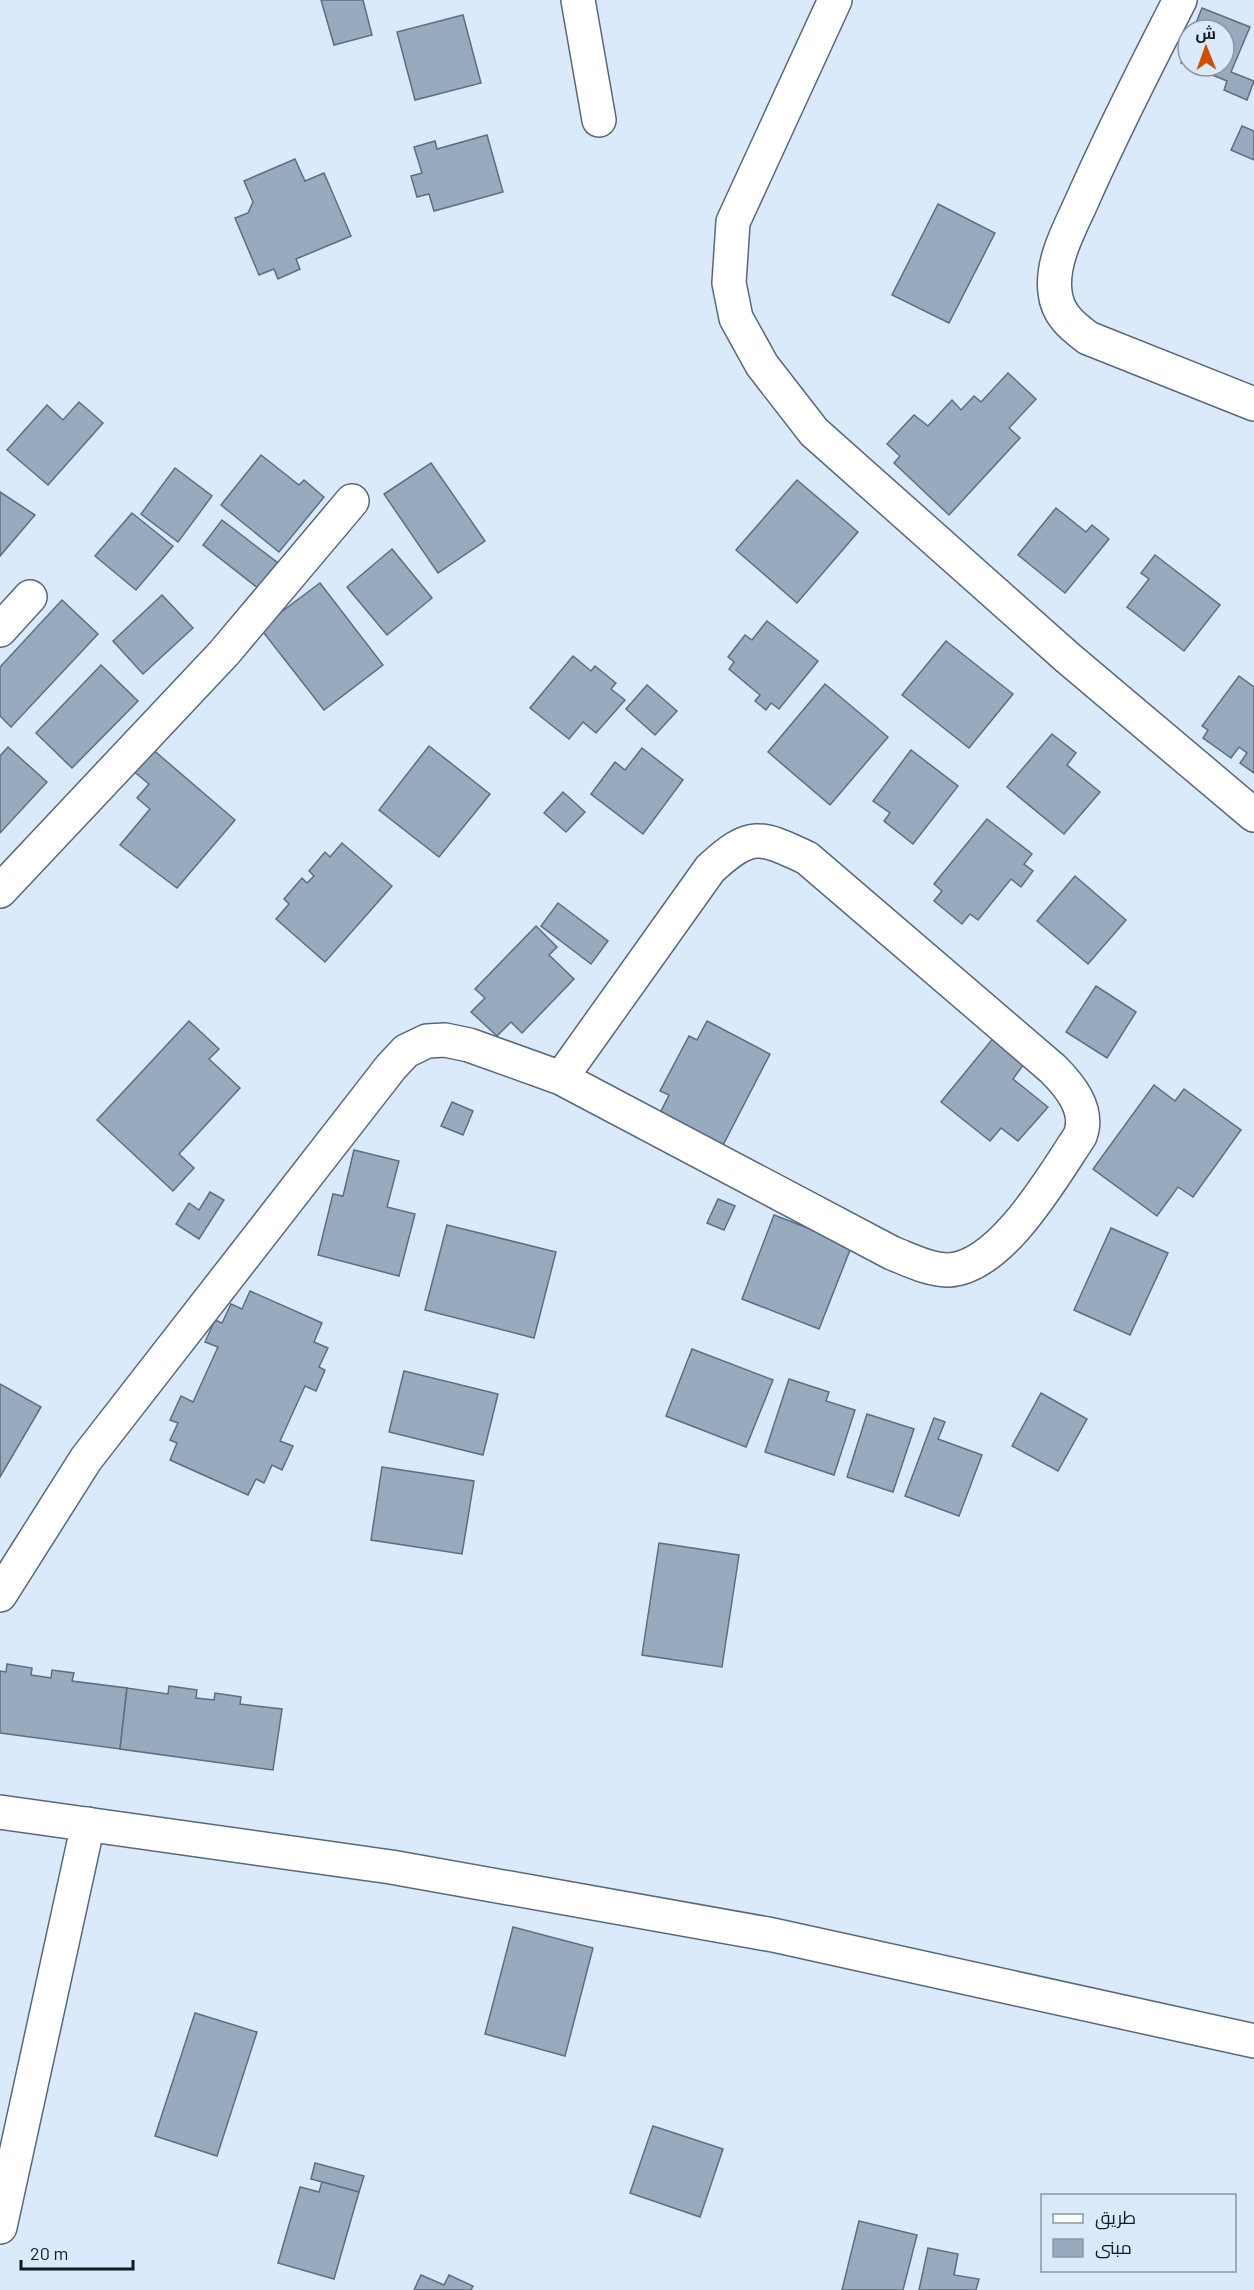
<svg xmlns="http://www.w3.org/2000/svg" width="1254" height="2290" font-family="Barlow,Cairo,sans-serif">
	<style>
		.building { fill: #98aabe; stroke: #5d6e80; stroke-width: 1.5 }
		.lines { fill: none; stroke-linecap: round; stroke-linejoin: round }
		.minor-casing { stroke: #58687b; stroke-width: 36 }
		.minor { stroke: #fff; stroke-width: 33 }
	</style>
	<rect width="100%" height="100%" fill="#dbeafb"/>
	<g class="building">
		<path d="M321 0H363L372 35 334 45Z"/>
		<path d="M1202 8 1250 27 1231 72 1254 81 1247 100 1224 90 1227 81 1190 66H1224V30H1204L1205 27 1196 23Z"/>
		<path d="M463 15 481 83 415 100 397 32Z"/>
		<path d="M1187 50H1188V65L1181 63Z"/>
		<path d="M1242 126 1254 131V160L1231 150Z"/>
		<path d="M487 135 503 192 434 211 429 194 417 197 411 176 422 173 414 147 435 141 437 149Z"/>
		<path d="M295 159 305 181 324 173 351 236 296 259 300 269 278 279 274 269 259 275 235 218 248 213 253 202 244 181Z"/>
		<path d="M938 204 995 233 949 323 892 295Z"/>
		<path d="M1008 373 1036 399 1009 428 1020 438 949 515 894 463 900 456 887 444 914 415 928 426 952 400 961 410 974 396 981 402Z"/>
		<path d="M79 402 103 423 48 485 7 450 47 405 63 420Z"/>
		<path d="M261 455 299 485 304 480 324 497 279 552 221 505Z"/>
		<path d="M431 463 485 541 438 573 384 494Z"/>
		<path d="M175 468 212 496 178 542 141 514Z"/>
		<path d="M797 480 858 532 797 603 736 550Z"/>
		<path d="M0 492 35 515 0 556Z"/>
		<path d="M1056 508 1086 532 1092 525 1109 539 1065 593 1018 555Z"/>
		<path d="M132 513 173 546 136 590 95 556Z"/>
		<path d="M222 520 278 563 258 588 203 545Z"/>
		<path d="M392 549 432 598 387 635 347 587Z"/>
		<path d="M1155 555 1220 605 1184 651 1127 607 1149 579 1141 573Z"/>
		<path d="M320 583 383 665 324 710 260 628Z"/>
		<path d="M162 595 193 628 143 674 113 641Z"/>
		<path d="M62 600 98 634 11 727 0 716V667Z"/>
		<path d="M767 621 818 661 779 709 771 703 766 710 755 701 760 695 729 669 734 662 728 657 745 635 752 640Z"/>
		<path d="M946 641 1013 694 969 748 902 695Z"/>
		<path d="M573 656 591 671 595 666 616 683 611 689 625 700 596 733 583 722 569 739 530 708Z"/>
		<path d="M101 665 138 701 72 768 36 733Z"/>
		<path d="M1239 676 1254 687V773L1240 763 1247 753 1239 747 1231 758 1203 738 1208 730 1202 726Z"/>
		<path d="M825 684 888 737 830 805 768 752Z"/>
		<path d="M647 685 677 711 655 735 626 709Z"/>
		<path d="M1052 734 1076 753 1067 765 1100 792 1064 834 1007 787Z"/>
		<path d="M429 746 490 794 439 857 379 810Z"/>
		<path d="M8 747 47 782 0 833V756Z"/>
		<path d="M151 748 235 820 177 888 120 845 150 809 137 798 149 784 132 770Z"/>
		<path d="M642 748 683 780 643 834 591 794 615 762 625 770Z"/>
		<path d="M911 750 958 786 913 844 884 821 890 813 873 801Z"/>
		<path d="M563 792 585 812 566 832 544 813Z"/>
		<path d="M987 819 1032 854 1024 864 1033 871 1021 887 1011 879 978 920 970 914 962 924 934 901 942 891 934 884Z"/>
		<path d="M342 843 392 886 325 962 276 919 289 904 284 899 302 878 307 883 314 876 309 871 325 852 330 857Z"/>
		<path d="M1075 876 1126 920 1088 964 1037 921Z"/>
		<path d="M558 903 608 941 591 964 541 926Z"/>
		<path d="M536 926 557 947 549 955 574 979 522 1033 511 1022 497 1036 471 1012 485 998 475 989Z"/>
		<path d="M1096 986 1136 1012 1107 1058 1066 1032Z"/>
		<path d="M189 1021 219 1049 209 1059 240 1088 179 1154 194 1168 173 1191 97 1120Z"/>
		<path d="M707 1021 770 1054 720 1151 657 1119 669 1095 660 1091 689 1036 697 1040Z"/>
		<path d="M995 1036 1026 1061 1013 1079 1048 1107 1018 1141 1001 1128 990 1141 941 1102Z"/>
		<path d="M1154 1085 1175 1101 1184 1089 1241 1130 1193 1197 1178 1187 1157 1216 1093 1169Z"/>
		<path d="M452 1102 473 1111 463 1135 441 1126Z"/>
		<path d="M354 1150 399 1161 387 1207 415 1214 399 1276 318 1255 333 1194 343 1196Z"/>
		<path d="M210 1192 224 1200 199 1239 176 1224 189 1203 199 1210Z"/>
		<path d="M718 1199 735 1206 724 1230 707 1223Z"/>
		<path d="M774 1215 852 1245 819 1329 742 1299Z"/>
		<path d="M447 1225 556 1252 534 1338 425 1310Z"/>
		<path d="M1111 1228 1168 1253 1130 1335 1074 1310Z"/>
		<path d="M250 1291 322 1323 314 1342 328 1348 319 1367 325 1370 316 1391 305 1386 280 1441 293 1446 282 1470 272 1465 264 1483 256 1479 248 1495 170 1460 177 1443 170 1440 178 1423 170 1420 181 1396 193 1402 218 1347 205 1342 215 1320 222 1323 231 1304 242 1309Z"/>
		<path d="M692 1349 773 1380 746 1447 666 1416Z"/>
		<path d="M404 1371 498 1394 483 1455 389 1432Z"/>
		<path d="M789 1379 829 1392 826 1401 855 1410 834 1475 765 1452Z"/>
		<path d="M0 1384 41 1407 0 1477Z"/>
		<path d="M1041 1393 1087 1419 1058 1471 1012 1446Z"/>
		<path d="M867 1414 914 1429 893 1492 847 1477Z"/>
		<path d="M934 1418 945 1422 938 1439 982 1455 959 1516 905 1496Z"/>
		<path d="M382 1467 474 1481 462 1554 371 1540Z"/>
		<path d="M659 1543 739 1555 722 1667 642 1655Z"/>
		<path d="M7 1664 32 1668 31 1675 51 1678 52 1670 74 1673 72 1681 127 1688 120 1749 0 1733V1671L6 1672Z"/>
		<path d="M169 1686 197 1690 196 1698 214 1700 215 1693 241 1697 240 1704 282 1709 273 1770 120 1749 127 1688 168 1694Z"/>
		<path d="M513 1927 593 1948 565 2056 485 2034Z"/>
		<path d="M195 2013 257 2032 217 2156 155 2136Z"/>
		<path d="M653 2126 723 2149 700 2217 630 2193Z"/>
		<path d="M315 2163 364 2176 359 2192 311 2179Z"/>
		<path d="M322 2182 359 2192 334 2279 278 2263 300 2187 319 2192Z"/>
		<path d="M859 2221 917 2235 903 2290H842Z"/>
		<path d="M928 2248 958 2254 954 2275 979 2279 976 2290H919Z"/>
		<path d="M421 2275 444 2285 449 2275 473 2286 471 2290H414Z"/>
	</g>
	<g class="lines">
		<g class="minor-casing">
			<g id="minor">
				<path d="M578 0 599 120"/>
				<path d="M835 0 733 222 729 283 736 318 762 365 814 432 1068 658 1254 815"/>
				<path d="M1180 0C1146 66 1112 133 1082 201 1070 228 1051 261 1055 292 1057 314 1072 326 1088 338L1254 404"/>
				<path d="M0 630 30 597"/>
				<path d="M0 891 224 653 352 501"/>
				<path d="M0 1595 86 1459 391 1067 406 1051 427 1041 445 1040 469 1045 561 1078 892 1253C910 1260 929 1270 949 1270 1002 1267 1053 1176 1080 1136 1090 1110 1070 1086 1053 1069L807 858C760 836 751 831 710 869L561 1078"/>
				<path d="M0 1812 391 1867 773 1935 1254 2041"/>
				<path d="M0 2227 88 1824"/>
			</g>
		</g>
		<use href="#minor" class="minor"/>
	</g>
	<rect x="1041" y="2194" width="195" height="78" fill="#dbeafb" stroke="#8b97a4" stroke-width="1.5"/>
	<rect x="1053" y="2214" width="30" height="9" fill="#ffffff" stroke="#8b97a4" stroke-width="1.5"/>
	<text x="1095" y="2224" font-size="18" fill="#131a21">طريق</text>
	<rect x="1053" y="2239" width="30" height="18" fill="#98aabe" stroke="#8b97a4" stroke-width="1.5"/>
	<text x="1095" y="2254" font-size="18" fill="#131a21">مبنى</text>
	<g transform="translate(1206 48) rotate(359)"><circle r="28" fill="#dbeafb" stroke="#8b97a4" stroke-width="1.5"/>
	<path d="M0-4.5L10 22L0 15L-10 22Z" fill="#d14d00"/>
	<text y="-9" font-size="16" font-weight="bold" text-anchor="middle" fill="#131a21">ش</text>
	</g>
	<path d="M21 2260v9h112v-9" fill="none" stroke="#131a21" stroke-width="3"/>
	<text x="30" y="2260" font-size="18" fill="#131a21" stroke="#dbeafb" stroke-width="4.5" paint-order="stroke">20 m</text>
</svg>
